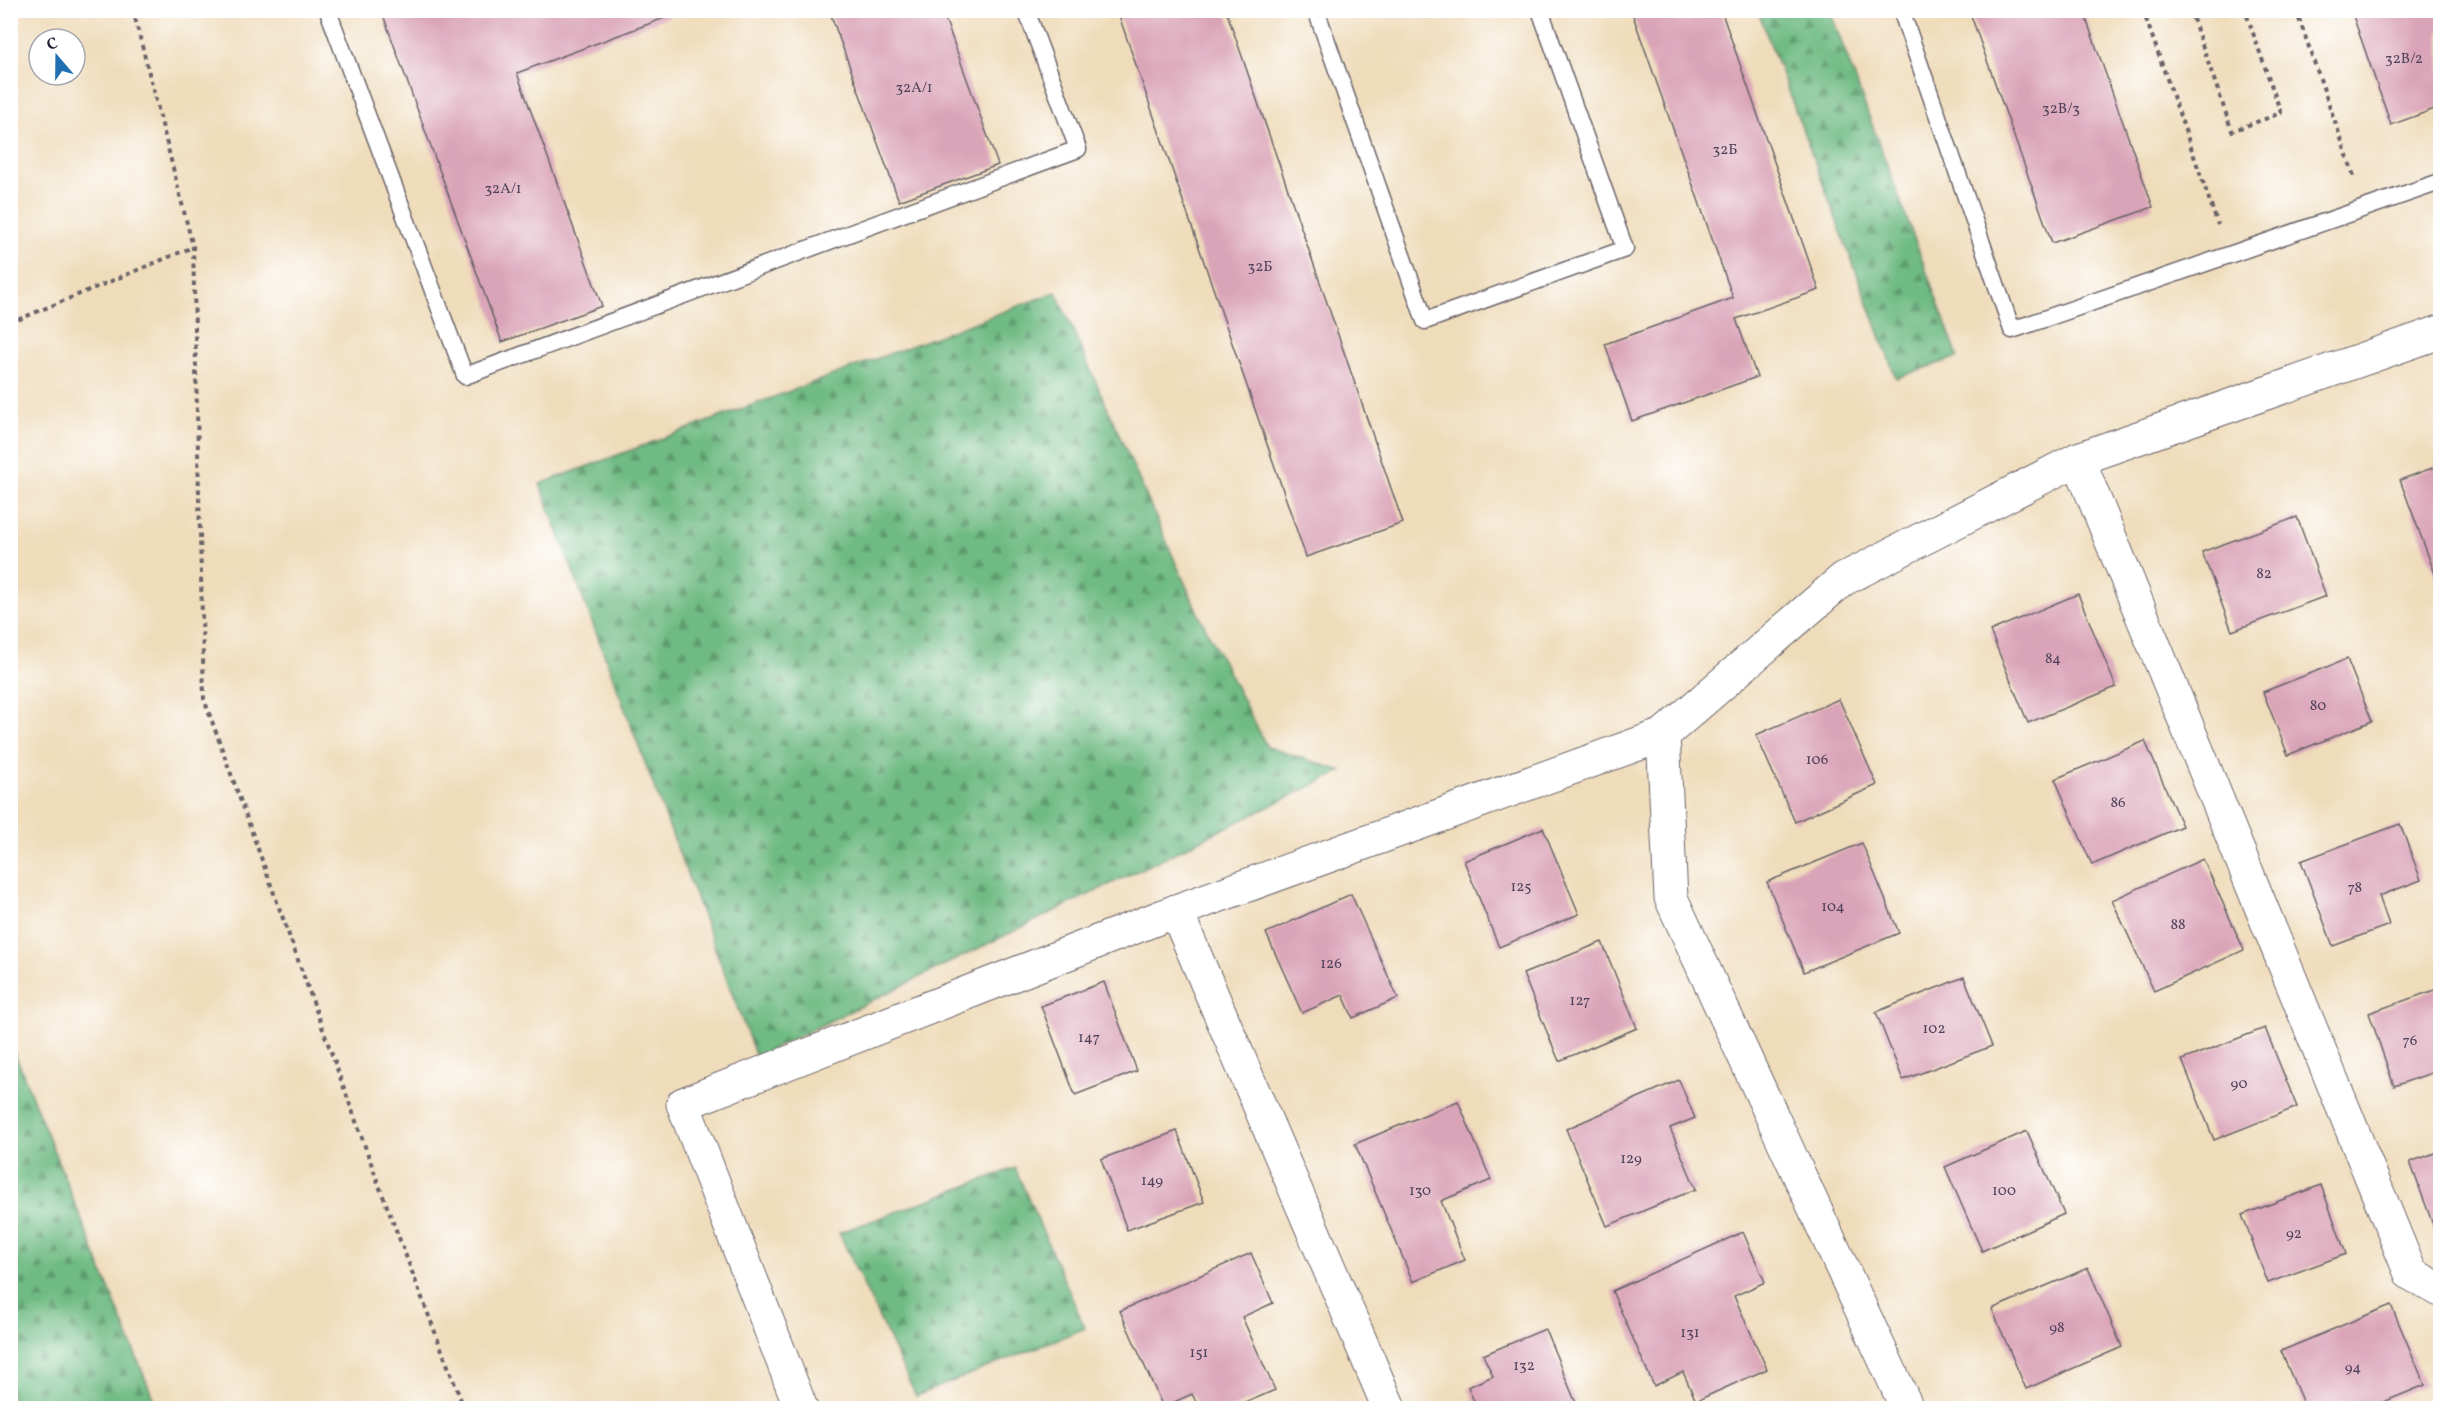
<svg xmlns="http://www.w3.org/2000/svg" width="2451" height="1419" font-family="Vollkorn,serif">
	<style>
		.forest { fill: url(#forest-firs); stroke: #486e5f; stroke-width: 1.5 }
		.building { fill: #daa4b8 }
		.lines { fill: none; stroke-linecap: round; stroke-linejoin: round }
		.service-casing { stroke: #6a6368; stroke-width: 19 }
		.minor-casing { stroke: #6a6368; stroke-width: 35 }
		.path { stroke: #6a6368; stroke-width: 4; stroke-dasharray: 4.5 4.5; stroke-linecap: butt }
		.service { stroke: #fff; stroke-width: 16 }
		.minor { stroke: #fff; stroke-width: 33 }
		.labels { text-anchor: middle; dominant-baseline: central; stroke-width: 4.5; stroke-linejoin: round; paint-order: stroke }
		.number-label { font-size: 15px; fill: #50425a }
	</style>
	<defs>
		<pattern id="forest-firs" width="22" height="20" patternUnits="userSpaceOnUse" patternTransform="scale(1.5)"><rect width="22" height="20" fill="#6fbb83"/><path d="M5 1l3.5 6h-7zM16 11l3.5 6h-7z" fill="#5b986c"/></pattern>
	</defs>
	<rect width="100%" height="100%" fill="#fff"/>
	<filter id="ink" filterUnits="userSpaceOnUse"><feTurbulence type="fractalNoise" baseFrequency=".0167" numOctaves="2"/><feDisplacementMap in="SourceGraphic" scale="12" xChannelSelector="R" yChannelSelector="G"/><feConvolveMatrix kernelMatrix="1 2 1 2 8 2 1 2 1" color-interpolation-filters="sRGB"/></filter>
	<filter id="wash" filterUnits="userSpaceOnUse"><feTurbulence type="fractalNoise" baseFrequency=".008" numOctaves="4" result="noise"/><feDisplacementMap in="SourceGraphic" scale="24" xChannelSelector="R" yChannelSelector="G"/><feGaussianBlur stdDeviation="1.35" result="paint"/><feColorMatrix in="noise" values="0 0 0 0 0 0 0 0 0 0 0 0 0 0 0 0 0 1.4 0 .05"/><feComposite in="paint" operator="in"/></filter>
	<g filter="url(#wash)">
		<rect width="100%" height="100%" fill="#efdcbb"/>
		<g class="forest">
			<path d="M1758 11H1830L1958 357 1896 378Z"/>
			<path d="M1056 292 1198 613 1267 747 1342 771 756 1057 540 484Z"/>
			<path d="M11 1044 157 1408H11Z"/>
			<path d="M1015 1168 1085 1328 916 1396 839 1233Z"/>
		</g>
		<g id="blocks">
			<g class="building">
				<path d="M394 10H686L517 73 602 306 502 342 383 15Z"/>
				<path d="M829 10H942L998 165 899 201Z"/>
				<path d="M1117 10H1226L1403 523 1306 557Z"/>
				<path d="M1631 10H1721L1819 290 1736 319 1757 377 1632 421 1605 344 1733 298Z"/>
				<path d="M1969 10H2083L2153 207 2052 243Z"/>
				<path d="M2351 10H2440V107L2391 125Z"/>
				<path d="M2440 465V578L2437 579 2400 480Z"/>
				<path d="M2297 517 2326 596 2232 631 2202 552Z"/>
				<path d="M2078 594 2116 687 2028 723 1990 631Z"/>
				<path d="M2347 659 2372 721 2288 755 2263 692Z"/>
				<path d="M1839 699 1877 785 1795 822 1756 735Z"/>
				<path d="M2145 741 2182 826 2092 865 2055 779Z"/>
				<path d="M2400 824 2421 880 2379 896 2389 925 2333 946 2301 861Z"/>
				<path d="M1543 828 1579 914 1499 947 1464 861Z"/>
				<path d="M1862 843 1899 933 1804 972 1767 882Z"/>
				<path d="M2203 859 2244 950 2154 991 2112 900Z"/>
				<path d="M1351 894 1398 998 1353 1018 1343 995 1302 1013 1266 933Z"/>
				<path d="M1602 942 1637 1028 1559 1061 1523 974Z"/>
				<path d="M1964 977 1992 1046 1903 1080 1876 1012Z"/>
				<path d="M1104 982 1137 1071 1075 1095 1041 1006Z"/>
				<path d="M2440 988V1070L2394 1086 2369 1013Z"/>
				<path d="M2265 1028 2297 1107 2214 1140 2182 1060Z"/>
				<path d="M1679 1080 1695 1118 1670 1128 1696 1189 1607 1226 1566 1129Z"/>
				<path d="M1458 1101 1491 1180 1441 1201 1465 1260 1413 1282 1355 1144Z"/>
				<path d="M1177 1131 1204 1202 1127 1230 1101 1159Z"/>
				<path d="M2027 1131 2064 1214 1982 1251 1945 1167Z"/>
				<path d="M2440 1151V1244L2410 1162Z"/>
				<path d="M2321 1185 2346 1254 2268 1283 2242 1215Z"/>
				<path d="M1743 1232 1765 1282 1734 1296 1767 1369 1696 1401 1683 1372 1654 1386 1612 1291Z"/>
				<path d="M1251 1253 1273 1303 1242 1317 1275 1390 1233 1408H1199L1192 1394 1163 1407 1120 1311Z"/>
				<path d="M2088 1268 2122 1347 2026 1389 1992 1309Z"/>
				<path d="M2391 1305 2425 1385 2369 1408H2305L2281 1351Z"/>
				<path d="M1545 1329 1578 1408H1477L1468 1387 1493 1376 1483 1355Z"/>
			</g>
		</g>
	</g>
	<g filter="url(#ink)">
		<use href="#blocks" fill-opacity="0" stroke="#6a6368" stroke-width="1.5"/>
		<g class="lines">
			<g class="service-casing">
				<g id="service">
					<path d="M1316 10 1425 321 1625 249 1540 10"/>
					<path d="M1901 10 2012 330 2440 182"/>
					<path d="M328 11 465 376 1078 149 1026 10"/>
				</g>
			</g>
			<g class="minor-casing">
				<g id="minor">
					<path d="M2078 459 2411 1274 2440 1290"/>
					<path d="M1663 735 1671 898 1907 1408"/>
					<path d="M1176 911 1389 1408"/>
					<path d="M801 1408 683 1104 1176 911 1663 735 1842 580 2078 459 2440 332"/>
				</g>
			</g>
			<g class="path">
				<path d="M133 10 193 247 204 699 380 1188 464 1408"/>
				<path d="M2143 10 2218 225"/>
				<path d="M2190 10 2232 131 2281 113 2245 10"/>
				<path d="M2296 10 2355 179"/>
				<path d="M2145 15 2157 10"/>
				<path d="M10 323 193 247"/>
			</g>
			<use href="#service" class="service"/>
			<use href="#minor" class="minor"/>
		</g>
	</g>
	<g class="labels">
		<g class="number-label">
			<text x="2404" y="59">32В/2</text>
			<text x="914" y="88">32А/1</text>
			<text x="2061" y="109">32В/3</text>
			<text x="1725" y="150">32Б</text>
			<text x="503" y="189">32А/1</text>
			<text x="1260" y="267">32Б</text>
			<text x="2264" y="574">82</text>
			<text x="2053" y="659">84</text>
			<text x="2318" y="706">80</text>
			<text x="1817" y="760">106</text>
			<text x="2118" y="803">86</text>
			<text x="1521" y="887">125</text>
			<text x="2355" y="888">78</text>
			<text x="1833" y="907">104</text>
			<text x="2178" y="925">88</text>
			<text x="1331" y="964">126</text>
			<text x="1580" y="1001">127</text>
			<text x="1934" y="1029">102</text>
			<text x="1089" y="1038">147</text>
			<text x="2410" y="1041">76</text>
			<text x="2239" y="1084">90</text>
			<text x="1631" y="1159">129</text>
			<text x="1152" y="1181">149</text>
			<text x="1420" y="1191">130</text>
			<text x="2004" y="1191">100</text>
			<text x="2294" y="1234">92</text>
			<text x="2057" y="1328">98</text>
			<text x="1690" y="1333">131</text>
			<text x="1199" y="1353">151</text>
			<text x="1524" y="1366">132</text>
			<text x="2353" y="1368">94</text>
		</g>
	</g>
	<rect width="2451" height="1419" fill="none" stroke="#fff" stroke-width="36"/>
	<g transform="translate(57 57) rotate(340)"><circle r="28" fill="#ffffff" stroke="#a7a7b1" stroke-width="1.5"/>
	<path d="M0-4.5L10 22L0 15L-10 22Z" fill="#1f6fb2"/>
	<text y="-9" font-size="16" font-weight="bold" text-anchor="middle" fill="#22223b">С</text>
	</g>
</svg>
